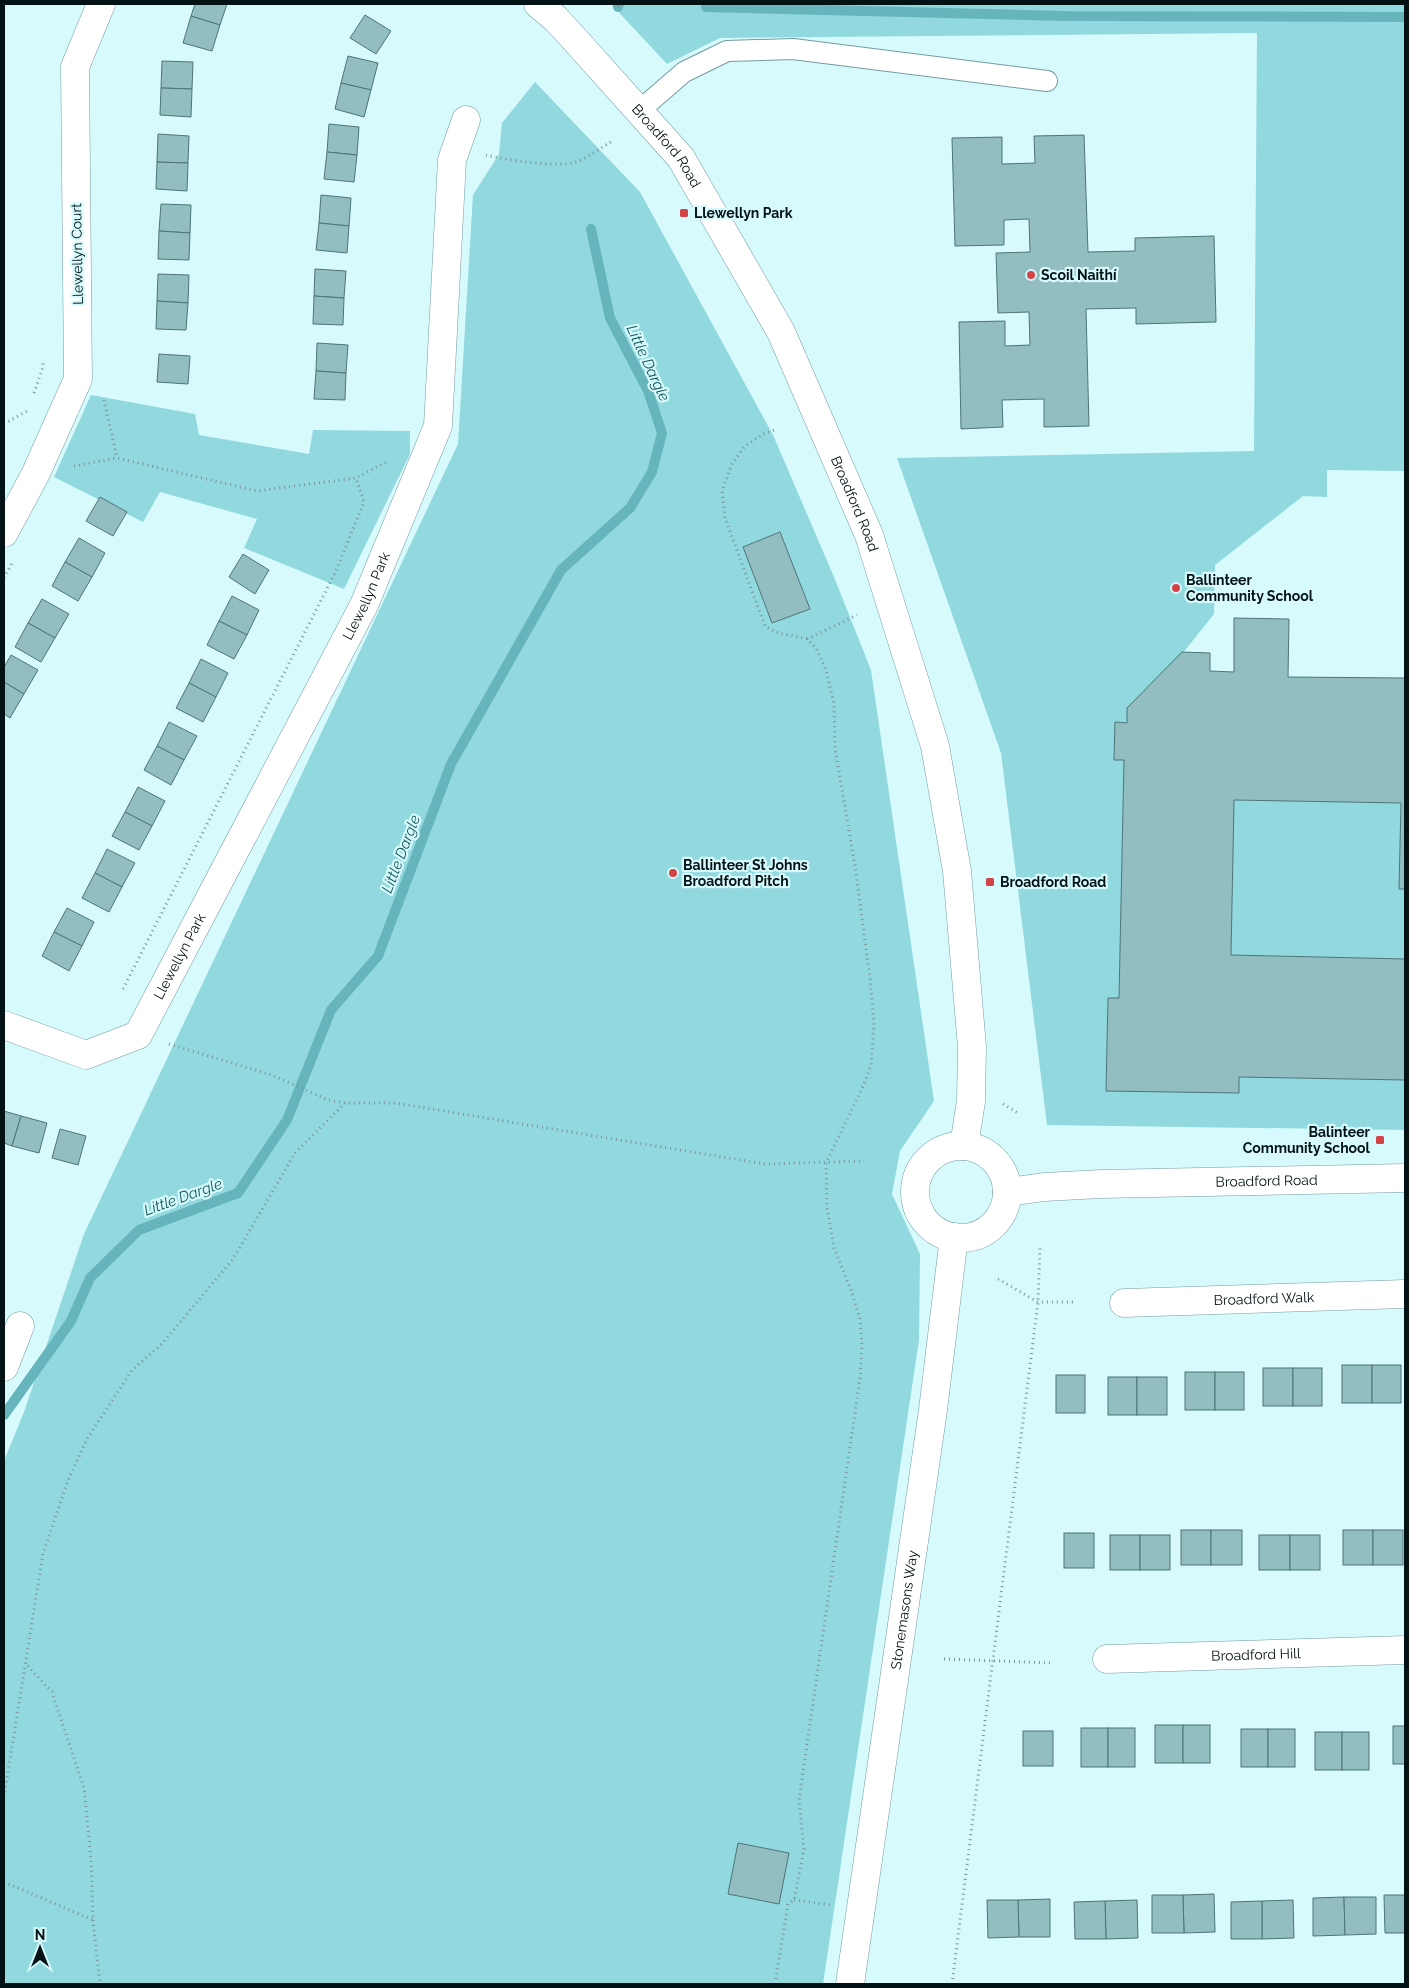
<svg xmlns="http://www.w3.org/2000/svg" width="1409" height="1988" font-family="Raleway,sans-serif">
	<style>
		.green { fill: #92d8df }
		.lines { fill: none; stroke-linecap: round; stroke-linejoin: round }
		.stream { stroke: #67b5bc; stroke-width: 10 }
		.building { fill: #92bdc1; stroke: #4d7579 }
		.lane-casing { stroke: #739ca0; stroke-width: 22 }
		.street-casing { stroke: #739ca0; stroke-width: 29 }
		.secondary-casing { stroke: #739ca0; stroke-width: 29 }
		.path { stroke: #7a9496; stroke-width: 3; stroke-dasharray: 1 4; stroke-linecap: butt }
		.lane { stroke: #fff; stroke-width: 20 }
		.street { stroke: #fff; stroke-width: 28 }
		.secondary { stroke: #fff; stroke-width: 28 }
		.poi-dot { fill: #d24347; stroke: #d7fafd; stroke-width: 2 }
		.labels { text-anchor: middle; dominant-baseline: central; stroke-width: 4.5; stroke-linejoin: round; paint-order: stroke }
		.street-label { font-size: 14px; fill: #031214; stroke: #d7fafd }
		.poi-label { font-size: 14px; font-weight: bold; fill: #031214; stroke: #d7fafd; text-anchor: start }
		.water-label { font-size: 15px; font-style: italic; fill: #14585d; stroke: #d7fafd }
	</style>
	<rect width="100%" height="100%" fill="#d7fafd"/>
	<g class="green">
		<path d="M611 4H1405V471L1327 470V497L1303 496 1215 565 1214 614 1127 723H1115L1124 760 1119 998H1108L1106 1090 1239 1093V1077L1405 1080V1130L1047 1125 1001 753 897 458 1254 451 1257 33 720 38 667 64Z"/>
		<path d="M535 82 640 192 773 435 834 577 871 670 934 1101 900 1151 892 1194 920 1254 919 1340 823 1984H4V1461L24 1412 84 1234 458 444 473 195 499 154 502 123Z"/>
		<path d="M91 395 195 414 199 435 309 454 313 430 410 431V454L344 589 244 548 257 519 160 492 143 522 54 477Z"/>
		<path d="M1234 800 1401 803 1399 888 1405 889V959L1231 955Z"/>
	</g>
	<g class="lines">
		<g class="stream">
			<path d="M618 7V4"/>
			<path d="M706 7 1065 16 1405 17"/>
			<path d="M4 1415 71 1321 90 1278 139 1230 238 1193 287 1120 331 1010 378 956 451 764 561 570 630 508 652 472 662 433 648 391 610 318 591 229"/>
		</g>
	</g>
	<g class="building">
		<path d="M195 4H227L220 25 191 16Z"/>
		<path d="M365 15 391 31 376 54 350 38Z"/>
		<path d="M191 16 220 25 212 51 183 43Z"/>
		<path d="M348 56 378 63 371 90 341 83Z"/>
		<path d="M162 61 193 62 192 89 161 88Z"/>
		<path d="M341 83 371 90 364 117 335 109Z"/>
		<path d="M161 88 192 89 191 117 160 115Z"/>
		<path d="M329 124 359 127 357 155 327 152Z"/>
		<path d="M158 134 189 136 188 163 157 162Z"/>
		<path d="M1084 135 1088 252 1135 251V238L1214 236 1216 322 1136 324V308L1086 309 1089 426 1044 427V399L1002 400 1003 427 961 429 959 322 1005 321V346L1030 345 1029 312 998 313 996 253 1030 252 1029 219 1004 220V245L955 246 952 138 1002 137V164L1035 163 1034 136Z"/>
		<path d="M327 152 357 155 354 182 324 179Z"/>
		<path d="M157 162 188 163 187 191 156 189Z"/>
		<path d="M321 195 351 198 349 226 319 223Z"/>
		<path d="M161 204 191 205 190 233 159 231Z"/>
		<path d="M319 223 349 226 347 253 316 250Z"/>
		<path d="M159 231 190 233 189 260 158 259Z"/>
		<path d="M315 269 346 271 344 298 314 296Z"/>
		<path d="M158 274 189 275 188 303 157 301Z"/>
		<path d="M314 296 344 298 343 325 313 324Z"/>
		<path d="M157 301 188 303 186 330 156 329Z"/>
		<path d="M317 343 348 345 346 373 316 371Z"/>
		<path d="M159 354 190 356 188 384 157 382Z"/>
		<path d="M316 371 346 373 345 400 314 399Z"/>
		<path d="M100 497 127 512 113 536 86 521Z"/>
		<path d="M780 532 810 609 772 623 743 547Z"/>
		<path d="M79 538 105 553 92 577 65 562Z"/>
		<path d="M243 554 269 570 255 594 229 577Z"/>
		<path d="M65 562 92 577 78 601 52 586Z"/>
		<path d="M232 596 259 610 247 635 219 621Z"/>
		<path d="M42 599 69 614 55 638 28 623Z"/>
		<path d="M1234 618 1289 619 1288 677 1405 678V889H1399L1401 803 1234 800 1231 955 1405 959V1080L1239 1077V1093L1106 1091 1108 998H1119L1124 760H1114L1115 722 1127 723V708L1182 652 1210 653V671L1234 672Z"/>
		<path d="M219 621 247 635 234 659 207 645Z"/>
		<path d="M28 623 55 638 41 662 15 647Z"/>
		<path d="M11 655 38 670 24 694 4 682V667Z"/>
		<path d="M201 659 228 673 216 697 189 683Z"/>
		<path d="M4 682 24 694 10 718 4 714Z"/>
		<path d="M189 683 216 697 203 722 176 708Z"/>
		<path d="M169 722 197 736 184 760 157 746Z"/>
		<path d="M157 746 184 760 171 785 144 770Z"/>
		<path d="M138 787 165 801 152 826 125 812Z"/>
		<path d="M125 812 152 826 139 850 112 836Z"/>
		<path d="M107 849 135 863 122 887 95 873Z"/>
		<path d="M95 873 122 887 109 912 82 898Z"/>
		<path d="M67 908 94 922 82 946 54 932Z"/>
		<path d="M54 932 82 946 69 971 42 956Z"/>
		<path d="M4 1111 21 1116 12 1146 4 1143Z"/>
		<path d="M21 1116 47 1123 39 1153 12 1146Z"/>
		<path d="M60 1129 86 1136 78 1165 52 1158Z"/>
		<rect x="1342" y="1365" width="30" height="38"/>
		<rect x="1372" y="1365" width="29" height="38"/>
		<rect x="1263" y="1368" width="30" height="38"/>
		<rect x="1293" y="1368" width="29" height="38"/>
		<rect x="1185" y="1372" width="30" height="38"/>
		<rect x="1215" y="1372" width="29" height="38"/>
		<rect x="1056" y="1375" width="29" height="38"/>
		<rect x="1108" y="1377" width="29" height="38"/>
		<rect x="1137" y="1377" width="30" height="38"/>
		<rect x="1181" y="1530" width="30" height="35"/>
		<rect x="1211" y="1530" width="31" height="35"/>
		<rect x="1343" y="1530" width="30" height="35"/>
		<rect x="1373" y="1530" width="30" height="35"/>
		<rect x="1064" y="1533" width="30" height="35"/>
		<rect x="1110" y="1535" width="30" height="35"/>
		<rect x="1140" y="1535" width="30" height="35"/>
		<rect x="1259" y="1535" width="31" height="35"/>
		<rect x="1290" y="1535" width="30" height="35"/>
		<rect x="1155" y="1725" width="28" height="38"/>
		<rect x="1183" y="1725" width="27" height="38"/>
		<rect x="1393" y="1726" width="12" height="38"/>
		<rect x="1081" y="1728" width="27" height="39"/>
		<rect x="1108" y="1728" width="27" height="39"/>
		<rect x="1241" y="1729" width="27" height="38"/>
		<rect x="1268" y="1729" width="27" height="38"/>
		<rect x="1023" y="1731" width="30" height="35"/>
		<rect x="1315" y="1732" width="27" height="38"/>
		<rect x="1342" y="1732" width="27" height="38"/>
		<path d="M738 1843 789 1853 779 1904 728 1894Z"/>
		<path d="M1214 1894 1215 1932 1184 1933 1183 1895Z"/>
		<path d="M1152 1895H1183L1184 1933H1152Z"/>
		<path d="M1384 1895H1405V1933H1385Z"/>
		<path d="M1344 1897 1345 1935 1313 1936V1898Z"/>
		<path d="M1344 1897H1376V1934L1345 1935Z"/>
		<path d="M1050 1899V1937H1019L1018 1900Z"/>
		<path d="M987 1900H1018L1019 1937 988 1938Z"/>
		<path d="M1137 1900 1138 1938 1106 1939 1105 1901Z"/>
		<path d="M1293 1900 1294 1938 1262 1939V1901Z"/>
		<path d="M1105 1901 1106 1939H1075L1074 1902Z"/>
		<path d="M1262 1901V1939H1231V1902Z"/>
	</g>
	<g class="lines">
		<g class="lane-casing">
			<path id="lane" d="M639 111 684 72 727 51 793 49 1047 81"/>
		</g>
		<g class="street-casing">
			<g id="street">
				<path d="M4 533 36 473 78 379 75 67 101 4"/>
				<path id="s1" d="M4 1025 86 1055 138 1035 364 605 438 426 452 160 466 120"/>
				<path id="s2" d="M1124 1303 1405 1294"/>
				<path d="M4 1367 20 1326"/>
				<path id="s3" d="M1107 1659 1405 1650"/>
			</g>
		</g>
		<g class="secondary-casing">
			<g id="secondary">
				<path id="s4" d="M538 4 556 19 578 43 681 158 781 332 869 535 935 746 957 871 972 1047 971 1101 964 1146"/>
				<circle cx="961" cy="1192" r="46"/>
				<path id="s5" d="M1007 1192 1044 1187 1101 1184 1405 1178"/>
				<path id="s6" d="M850 1984 933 1410 954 1237"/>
			</g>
		</g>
		<g class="path">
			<path d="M618 7 624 4"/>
			<path d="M486 155C507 160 557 168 576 162 588 158 600 148 611 142"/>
			<path d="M34 393 43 367V361"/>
			<path d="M104 400 117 458"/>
			<path d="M4 424 27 411"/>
			<path d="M74 466 117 458 257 491 356 478 388 461"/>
			<path d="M4 578 12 563"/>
			<path d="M807 639 857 615"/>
			<path d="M123 989 335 573 364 502 356 478"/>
			<path d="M169 1044 272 1075 328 1100 345 1103H395L765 1164 864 1161"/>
			<path d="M1003 1104 1018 1113"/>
			<path d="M998 1279 1038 1302H1074"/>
			<path d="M944 1659 1054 1663"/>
			<path d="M4 1797 43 1554 68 1480 87 1439 132 1370 161 1345 233 1259 295 1153 345 1103"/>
			<path d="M4 1882 93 1920 91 1859 84 1788 52 1692 26 1664"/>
			<path d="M794 1900 830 1905"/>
			<path d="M93 1920 100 1984"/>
			<path d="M775 1984 788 1904 794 1900 804 1849 799 1800 860 1378 862 1344 860 1319 851 1290 834 1248 827 1207 826 1163 861 1091 871 1066 874 1025 870 978 855 866 835 748 834 704 826 670 816 648 807 639 775 632 765 626 725 518 722 491 732 464 744 447 763 434 777 429"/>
			<path d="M952 1984 1038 1302 1040 1247"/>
		</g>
		<use href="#lane" class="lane"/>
		<use href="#street" class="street"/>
		<use href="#secondary" class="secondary"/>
	</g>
	<g class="poi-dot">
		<rect x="679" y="208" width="10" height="10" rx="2.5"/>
		<circle cx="1031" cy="275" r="5"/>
		<circle cx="1176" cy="588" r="5"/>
		<circle cx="673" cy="873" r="5"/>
		<rect x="985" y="877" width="10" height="10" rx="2.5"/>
		<rect x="1375" y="1135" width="10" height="10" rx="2.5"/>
	</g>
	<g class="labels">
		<g class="street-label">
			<text stroke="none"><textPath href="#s4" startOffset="192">Broadford Road</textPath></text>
			<text transform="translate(77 254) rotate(-91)">Llewellyn Court</text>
			<text stroke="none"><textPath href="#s4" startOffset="598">Broadford Road</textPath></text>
			<text stroke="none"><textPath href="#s1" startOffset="638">Llewellyn Park</textPath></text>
			<text stroke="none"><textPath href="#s1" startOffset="232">Llewellyn Park</textPath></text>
			<text stroke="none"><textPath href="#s5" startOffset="260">Broadford Road</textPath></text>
			<text stroke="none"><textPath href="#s2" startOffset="140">Broadford Walk</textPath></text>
			<text stroke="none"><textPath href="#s6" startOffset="378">Stonemasons Way</textPath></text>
			<text stroke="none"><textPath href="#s3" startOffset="149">Broadford Hill</textPath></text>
		</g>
		<g class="poi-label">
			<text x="694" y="213">Llewellyn Park</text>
			<text x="1041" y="275">Scoil Naithí</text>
			<text x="1186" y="580">Ballinteer<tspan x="1186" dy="16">Community School</tspan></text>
			<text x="683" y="865">Ballinteer St Johns<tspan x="683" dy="16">Broadford Pitch</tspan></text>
			<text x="1000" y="882">Broadford Road</text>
			<text x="1370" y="1132" text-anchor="end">Balinteer<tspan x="1370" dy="16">Community School</tspan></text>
		</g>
		<g class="water-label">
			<text transform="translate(648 363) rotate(65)">Little Dargle</text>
			<text transform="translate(401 854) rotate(-69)">Little Dargle</text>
			<text transform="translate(183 1197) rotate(-20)">Little Dargle</text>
		</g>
	</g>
	<rect width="1409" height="1988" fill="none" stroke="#031214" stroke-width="10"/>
	<g transform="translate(40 1948)" stroke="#d7fafd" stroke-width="4" paint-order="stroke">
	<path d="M0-4L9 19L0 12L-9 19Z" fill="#031214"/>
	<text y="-8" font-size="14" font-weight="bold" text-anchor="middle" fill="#031214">N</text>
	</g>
</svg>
